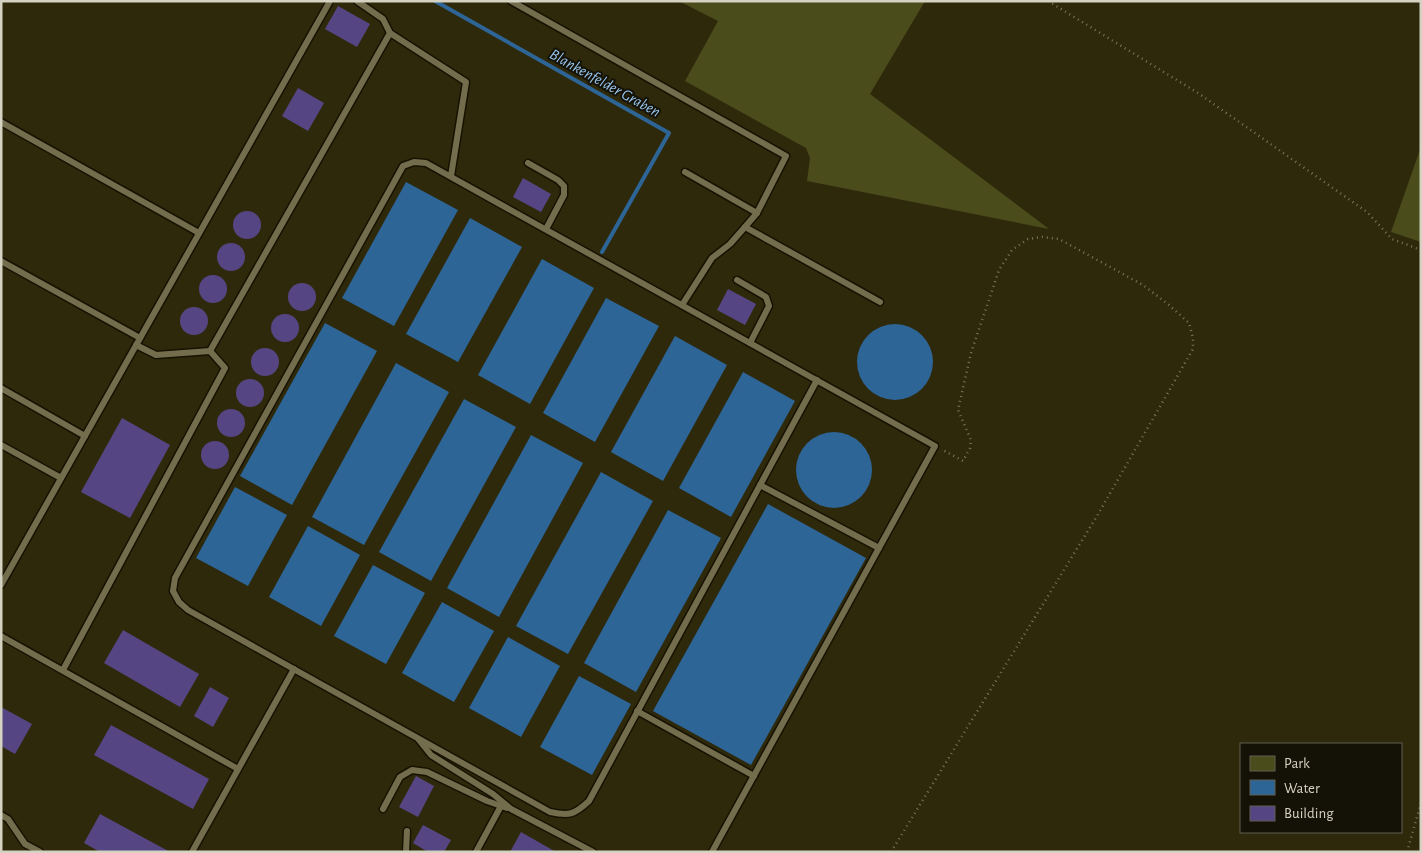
<svg xmlns="http://www.w3.org/2000/svg" width="1422" height="853" font-family="'Alegreya Sans',sans-serif">
	<style>
		.green { fill: #4a4c1c }
		.water { fill: #2d6597 }
		.lines { fill: none; stroke-linecap: round; stroke-linejoin: round }
		.stream { stroke: #2d6597; stroke-width: 4 }
		.building { fill: #554683 }
		.service-casing { stroke: #171200; stroke-width: 9 }
		.path { stroke: #7a755e; stroke-width: 2.5; stroke-dasharray: 1 4; stroke-linecap: butt }
		.service { stroke: #736d4e; stroke-width: 6 }
		.labels { text-anchor: middle; dominant-baseline: central; stroke-width: 4; stroke-linejoin: round; paint-order: stroke }
		.water-label { font-size: 16px; font-style: italic; fill: #99c6f1; stroke: #141206 }
	</style>
	<rect width="100%" height="100%" fill="#2f290c"/>
	<g class="green">
		<path d="M679 1H925L870 94 1049 229 807 181 810 158 806 148 685 81 718 21Z"/>
		<path d="M1421 147V242L1391 232Z"/>
	</g>
	<g class="water">
		<path d="M406 182 458 210 394 326 342 298Z"/>
		<path d="M470 218 522 247 458 362 406 334Z"/>
		<path d="M542 259 594 288 530 404 478 375Z"/>
		<path d="M606 298 659 326 595 442 543 413Z"/>
		<path d="M325 323 377 351 292 505 240 476Z"/>
		<circle cx="895" cy="362" r="38"/>
		<path d="M675 336 727 365 663 481 611 452Z"/>
		<path d="M396 363 449 392 364 545 312 517Z"/>
		<path d="M743 372 795 401 731 517 679 488Z"/>
		<path d="M464 399 516 427 431 581 379 552Z"/>
		<circle cx="834" cy="470" r="38"/>
		<path d="M531 435 583 463 499 617 447 588Z"/>
		<path d="M601 472 653 501 568 654 516 626Z"/>
		<path d="M235 487 287 515 248 586 196 558Z"/>
		<path d="M768 504 866 558 751 765 653 711Z"/>
		<path d="M668 510 721 538 636 692 584 663Z"/>
		<path d="M308 526 360 555 321 626 269 597Z"/>
		<path d="M373 565 425 593 386 664 334 636Z"/>
		<path d="M442 602 494 631 454 702 402 673Z"/>
		<path d="M508 637 560 666 521 737 469 708Z"/>
		<path d="M579 676 631 704 592 775 540 747Z"/>
	</g>
	<g class="lines">
		<path class="stream" d="M435 1 669 133 602 252"/>
	</g>
	<g class="building">
		<path d="M338 6 370 24 357 47 325 29Z"/>
		<path d="M298 88 324 103 308 131 282 116Z"/>
		<path d="M523 178 551 194 541 212 513 197Z"/>
		<circle cx="247" cy="225" r="14"/>
		<circle cx="231" cy="257" r="14"/>
		<circle cx="213" cy="289" r="14"/>
		<circle cx="302" cy="297" r="14"/>
		<path d="M728 289 756 304 745 325 717 310Z"/>
		<circle cx="194" cy="321" r="14"/>
		<circle cx="285" cy="328" r="14"/>
		<circle cx="265" cy="362" r="14"/>
		<circle cx="250" cy="393" r="14"/>
		<circle cx="231" cy="423" r="14"/>
		<path d="M122 418 170 445 130 518 81 492Z"/>
		<circle cx="215" cy="455" r="14"/>
		<path d="M123 630 199 674 180 707 104 663Z"/>
		<path d="M210 687 229 698 213 727 194 716Z"/>
		<path d="M1 707 32 724 15 754 1 746Z"/>
		<path d="M111 725 209 779 193 809 94 755Z"/>
		<path d="M416 776 434 786 418 817 399 807Z"/>
		<path d="M100 814 170 852H100L84 843Z"/>
		<path d="M423 825 451 840 444 852H428L413 843Z"/>
		<path d="M521 832 556 852H510Z"/>
	</g>
	<g class="lines">
		<g class="service-casing">
			<g id="service">
				<path d="M357 1 383 19 390 33 466 82 451 176"/>
				<path d="M511 1 786 156 757 213 745 227 880 302"/>
				<path d="M1 122 199 233"/>
				<path d="M528 163 558 180 564 186V195L546 229"/>
				<path d="M685 172 757 213"/>
				<path d="M1 261 140 338"/>
				<path d="M737 280 766 297 769 306 750 343"/>
				<path d="M682 305 712 258 730 244 745 227"/>
				<path d="M210 351 390 33"/>
				<path d="M1 388 85 436"/>
				<path d="M1 445 61 478"/>
				<path d="M760 485 879 548"/>
				<path d="M1 585 330 1"/>
				<path d="M1 636 238 769"/>
				<path d="M63 670 225 368 210 351 156 355 136 345"/>
				<path d="M637 711 754 776"/>
				<path d="M419 740 431 755 493 794 511 809 593 852"/>
				<path d="M383 809 400 777 412 770 427 772 487 801 507 808"/>
				<path d="M1 815 8 819 25 844 40 852"/>
				<path d="M192 852 294 669"/>
				<path d="M406 852 407 831"/>
				<path d="M476 852 501 806"/>
				<path d="M712 852 935 446 426 163 414 162 403 166 175 578 173 591 179 602 188 610 550 812C569 816 574 815 589 801L817 380"/>
			</g>
		</g>
		<g class="path">
			<path d="M1048 1 1198 93 1367 212 1392 239 1421 250"/>
			<path d="M891 852 1097 516 1193 349V338L1189 323 1169 305 1143 285 1059 239 1042 237 1028 239 1012 250 999 270 971 353 958 410 971 440 970 448 963 461 943 450"/>
			<path d="M1407 852 1421 803"/>
		</g>
		<use href="#service" class="service"/>
	</g>
	<g class="labels">
		<g class="water-label">
			<text transform="translate(605 83) rotate(29)">Blankenfelder Graben</text>
		</g>
	</g>
	<rect width="1422" height="853" fill="none" stroke="#d5d2c1" stroke-width="5"/>
	<rect x="1240" y="743" width="162" height="90" fill="#141206" stroke="#615f51"/>
	<rect x="1250" y="756" width="25" height="15" fill="#4a4c1c" stroke="#615f51"/>
	<text x="1284" y="768" font-size="15" fill="#d5d2c1">Park</text>
	<rect x="1250" y="780" width="25" height="15" fill="#2d6597" stroke="#615f51"/>
	<text x="1284" y="793" font-size="15" fill="#d5d2c1">Water</text>
	<rect x="1250" y="806" width="25" height="15" fill="#554683" stroke="#615f51"/>
	<text x="1284" y="818" font-size="15" fill="#d5d2c1">Building</text>
</svg>
